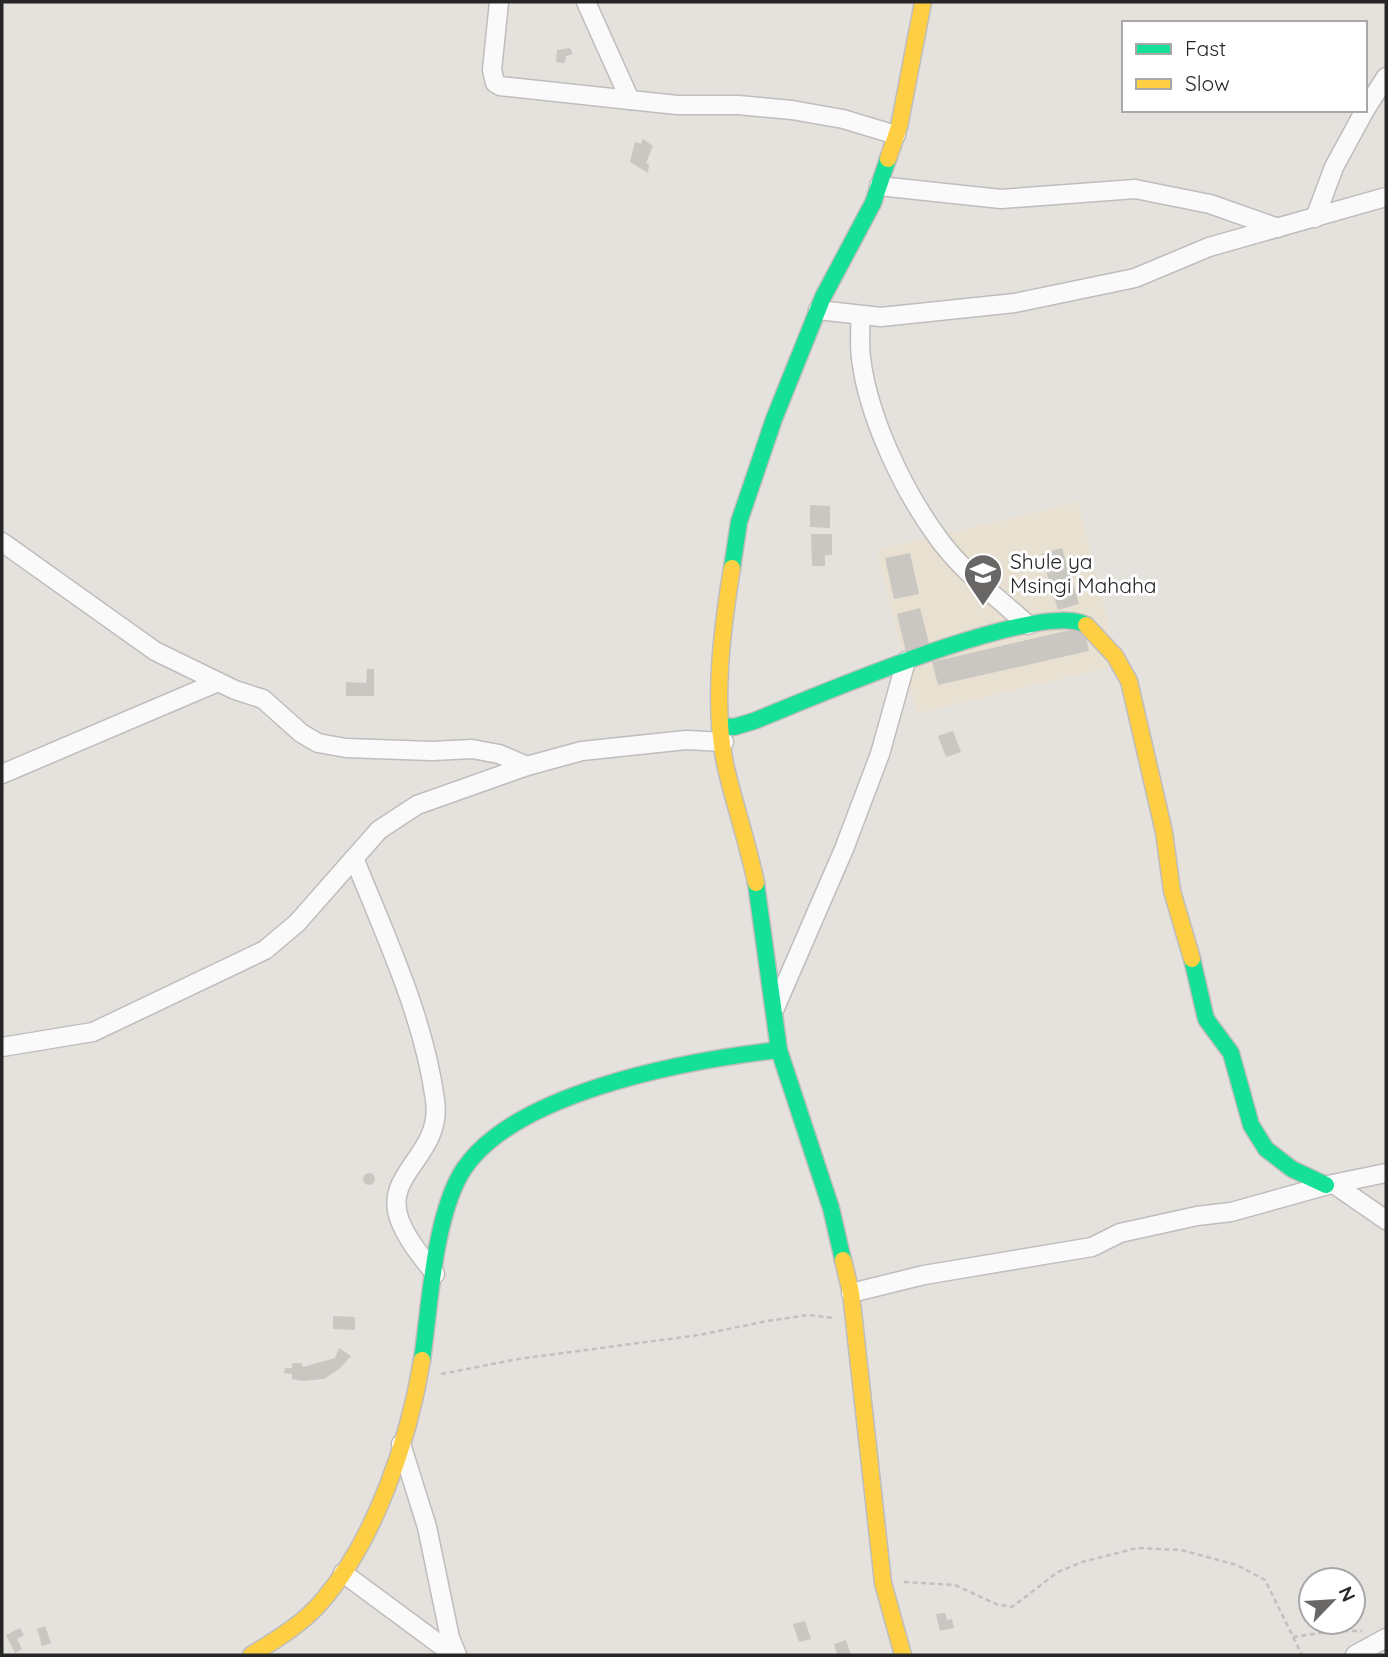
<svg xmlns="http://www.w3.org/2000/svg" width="1388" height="1657" font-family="Quicksand,sans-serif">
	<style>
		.education { fill: #e8e0d0 }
		.building { fill: #cac7c3 }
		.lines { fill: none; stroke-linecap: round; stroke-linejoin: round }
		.street-casing { stroke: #bfbdbd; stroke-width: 21 }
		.fast-casing { stroke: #bfbdbd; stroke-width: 19 }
		.slow-casing { stroke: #bfbdbd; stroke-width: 19 }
		.path { stroke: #c2c1c0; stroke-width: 2.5; stroke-dasharray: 5 3.5; stroke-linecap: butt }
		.street { stroke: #fbfafa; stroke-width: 18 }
		.fast { stroke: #16e098; stroke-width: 16 }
		.slow { stroke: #ffcf43; stroke-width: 16 }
		.labels { text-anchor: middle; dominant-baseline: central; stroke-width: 6; stroke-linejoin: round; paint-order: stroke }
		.poi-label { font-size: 21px; fill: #262626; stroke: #fff; text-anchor: start }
	</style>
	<rect width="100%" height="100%" fill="#e5e1dc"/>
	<path class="education" d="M1078 502 1118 665 917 714 877 550Z"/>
	<g class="building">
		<path d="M570 48 573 54 566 56 565 63 556 62 557 50Z"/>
		<path d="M643 139 653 146 646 163 649 164 648 173 630 162 635 142 641 144Z"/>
		<path d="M810 505 830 506V528L810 527Z"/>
		<path d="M811 534H832V555H825V566H812Z"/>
		<path d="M1062 548 1079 604 1058 610 1041 554Z"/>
		<path d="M910 553 919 594 894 599 885 558Z"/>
		<path d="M920 608 931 651 907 656 897 614Z"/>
		<path d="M1083 627 1089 651 938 685 932 662Z"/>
		<path d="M367 669H374V696H346V682L366 683Z"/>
		<path d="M953 731 961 752 946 757 938 736Z"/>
		<circle cx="369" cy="1179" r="6"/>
		<path d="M333 1316 355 1317V1330L333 1329Z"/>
		<path d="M339 1348 351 1356 339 1369 324 1379 302 1381 292 1379V1374L284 1373 285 1368H292V1363H302L303 1367 335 1358Z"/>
		<path d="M945 1613 947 1620 952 1619 954 1628 940 1631 936 1614Z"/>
		<path d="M805 1621 811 1639 799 1642 793 1624Z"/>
		<path d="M45 1626 51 1643 42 1646 37 1629Z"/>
		<path d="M20 1628 24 1635 17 1639 22 1649 15 1653 6 1635Z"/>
		<path d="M846 1640 851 1655H837L834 1644Z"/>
	</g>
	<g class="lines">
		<g class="street-casing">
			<g id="street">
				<path d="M499 2 492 70 495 83 500 86 677 105H738L792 110 843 119 896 135"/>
				<path d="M586 2 630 100"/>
				<path d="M1365 110 1386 77"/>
				<path d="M879 186 1001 199 1135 189 1210 204 1278 228"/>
				<path d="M1315 218 1334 167 1365 110"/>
				<path d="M818 310 881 317 1015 303 1135 278 1209 247 1386 197"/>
				<path d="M860 315C861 329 859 344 861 358 868 416 902 488 936 535 960 570 997 597 1028 625"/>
				<path d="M2 542 155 651 235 690 263 699 301 733 318 743 346 748 432 751 472 749 499 754 527 766"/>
				<path d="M2 774 218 682"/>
				<path d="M354 858C385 935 424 1017 435 1100 443 1156 381 1173 400 1221 408 1241 422 1257 435 1274"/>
				<path d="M775 1008 844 849 880 754 906 661"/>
				<path d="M2 1047 93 1032 265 950 297 923 379 830 417 805 527 766 582 751 686 740 724 742"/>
				<path d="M1334 1184 1386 1220"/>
				<path d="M851 1293 924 1275 1092 1247 1120 1233 1197 1216 1231 1212 1328 1185 1386 1173"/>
				<path d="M401 1444 427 1527 450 1638 457 1655"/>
				<path d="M343 1573 454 1655"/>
				<path d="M1355 1655 1386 1638"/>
			</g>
		</g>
		<g class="fast-casing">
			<g id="fast">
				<path d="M732 568 739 522 774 419 823 297 873 203 888 159"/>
				<path d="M721 726 734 727 754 721C809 699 1041 598 1086 625"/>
				<path d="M756 883 779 1050 831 1208 843 1260"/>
				<path d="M1192 959 1206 1019 1231 1053 1251 1125 1266 1149 1292 1169 1326 1185"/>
				<path d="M422 1360C430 1305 433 1233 456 1183 497 1093 690 1060 779 1050"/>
			</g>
		</g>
		<g class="slow-casing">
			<g id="slow">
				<path d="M888 159 899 127 923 2"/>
				<path d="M732 568C722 629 712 707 726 768 735 806 748 844 756 883"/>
				<path d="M1086 625 1115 656 1129 681 1164 832 1172 891 1192 959"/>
				<path d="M843 1260 851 1293 883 1583 903 1655"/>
				<path d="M251 1655C276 1640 304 1623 323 1600 376 1538 409 1439 422 1360"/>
			</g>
		</g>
		<g class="path">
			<path d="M441 1374 518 1359 699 1335 767 1321 809 1315 834 1318"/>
			<path d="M904 1582 955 1585 996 1604 1012 1607 1058 1572 1082 1562 1137 1548 1181 1550 1237 1565 1265 1580 1302 1655"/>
			<path d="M1293 1637 1333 1631H1362"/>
		</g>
		<use href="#street" class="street"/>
		<use href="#fast" class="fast"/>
		<use href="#slow" class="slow"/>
	</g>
	<defs>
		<g id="school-pin" transform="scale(2.0125)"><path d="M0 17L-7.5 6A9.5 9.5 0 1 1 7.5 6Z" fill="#696766" stroke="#fff"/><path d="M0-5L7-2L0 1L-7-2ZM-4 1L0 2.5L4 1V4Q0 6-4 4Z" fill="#fff"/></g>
	</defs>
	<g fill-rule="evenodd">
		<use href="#school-pin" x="983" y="573"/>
	</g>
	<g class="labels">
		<g class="poi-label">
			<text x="1010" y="561">Shule ya<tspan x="1010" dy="24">Msingi Mahaha</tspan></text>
		</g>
	</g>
	<rect width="1388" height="1657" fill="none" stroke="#262626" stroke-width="7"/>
	<rect x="1122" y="21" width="245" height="91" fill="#ffffff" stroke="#a8a8a8" stroke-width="2"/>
	<rect x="1136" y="44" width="35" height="10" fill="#16e098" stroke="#a8a8a8" stroke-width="2"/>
	<text x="1185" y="56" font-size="21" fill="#262626">Fast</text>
	<rect x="1136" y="79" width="35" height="10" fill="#ffcf43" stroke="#a8a8a8" stroke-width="2"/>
	<text x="1185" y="91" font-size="21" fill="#262626">Slow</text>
	<g transform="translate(1332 1601) rotate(65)"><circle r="33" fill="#ffffff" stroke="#a8a8a8" stroke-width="2"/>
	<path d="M0-5L12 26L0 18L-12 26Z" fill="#696766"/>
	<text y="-10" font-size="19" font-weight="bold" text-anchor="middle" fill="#262626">N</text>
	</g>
</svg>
